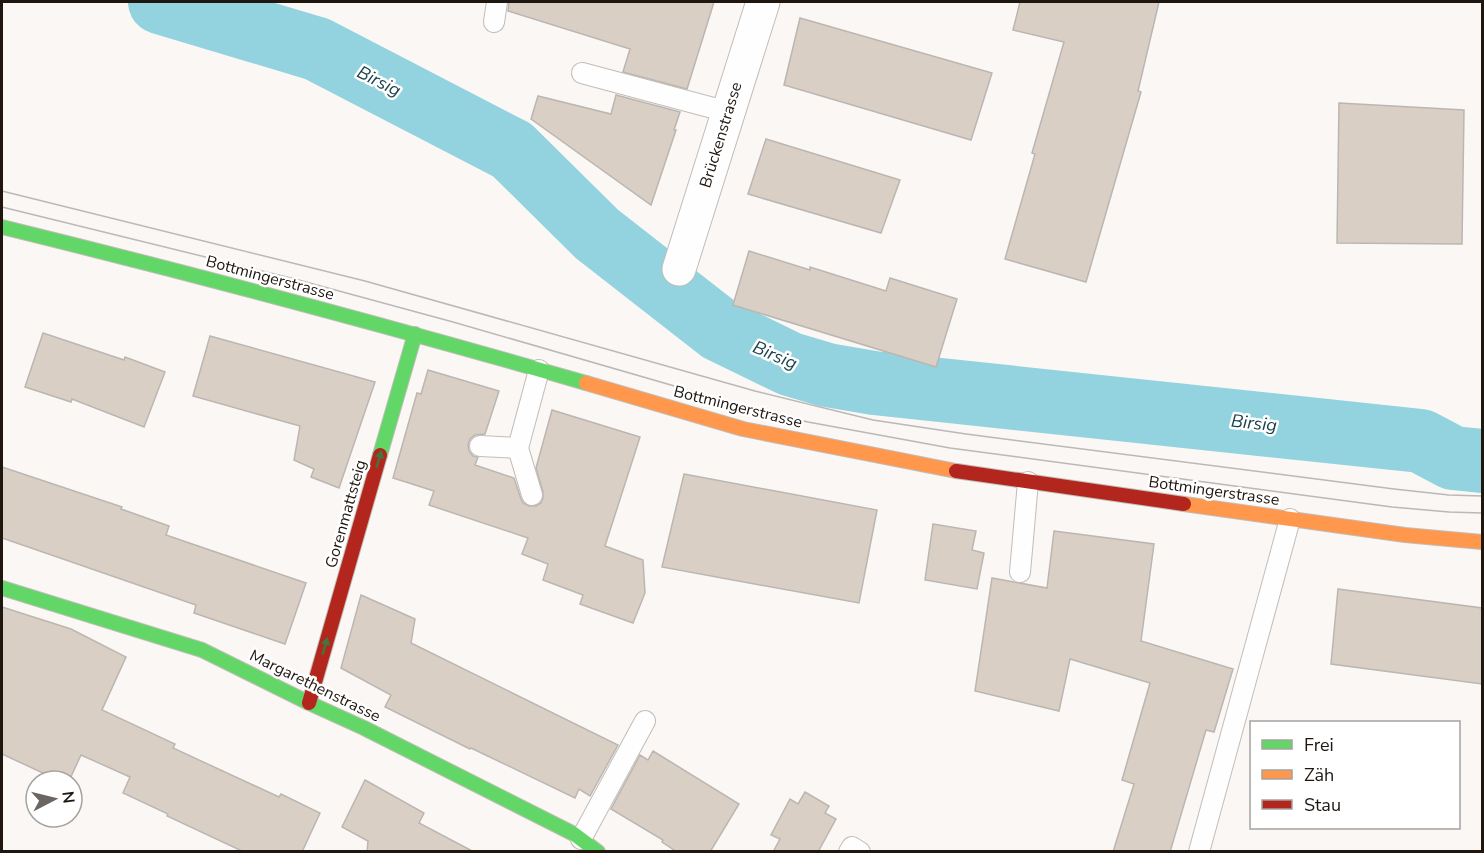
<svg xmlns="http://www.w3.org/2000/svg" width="1484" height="853" font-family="'Nunito Sans',sans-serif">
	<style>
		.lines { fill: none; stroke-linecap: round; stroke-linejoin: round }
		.river { stroke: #93d2df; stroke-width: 64 }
		.building { fill: #dacfc4; stroke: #bbb6b1; stroke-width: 1.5 }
		.lane-casing { stroke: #c2bdb8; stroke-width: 22 }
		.street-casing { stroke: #c2bdb8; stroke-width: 35 }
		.fast-casing { stroke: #c2bdb8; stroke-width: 16 }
		.slow-casing { stroke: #c2bdb8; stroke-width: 16 }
		.jam-casing { stroke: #c2bdb8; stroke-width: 16 }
		.lane { stroke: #fefefe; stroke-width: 20 }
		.street { stroke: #fefefe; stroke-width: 33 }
		.fast { stroke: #63d668; stroke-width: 14 }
		.slow { stroke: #ff974d; stroke-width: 14 }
		.jam { stroke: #b3261e; stroke-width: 14 }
		.tram { stroke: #bab9b8; stroke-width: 1.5 }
		.oneway { fill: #41763c }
		.labels { text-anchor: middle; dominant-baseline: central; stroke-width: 5; stroke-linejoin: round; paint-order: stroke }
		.street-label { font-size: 16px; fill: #1f1610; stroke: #fff }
		.water-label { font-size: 18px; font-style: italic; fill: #1a434c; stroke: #fff }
	</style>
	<rect width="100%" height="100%" fill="#faf7f5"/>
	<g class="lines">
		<path class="river" d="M160 2 317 49 512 150 597 234 720 330 790 364 827 375 874 383 1421 441 1453 458 1482 461"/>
	</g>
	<g class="building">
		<path d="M509 2H714L687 89 623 72 630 49 508 11Z"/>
		<path d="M1020 2H1159L1138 91 1141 92 1086 282 1005 259 1035 154 1032 153 1064 42 1013 30Z"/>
		<path d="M800 18 992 73 971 140 784 85Z"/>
		<path d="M616 95 680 112 674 130H676L651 205 531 119 538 96 611 114Z"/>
		<path d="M1339 103 1464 110 1462 244 1337 243Z"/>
		<path d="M766 139 900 180 881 233 748 194Z"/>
		<path d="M749 251 810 270V267L886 291 890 278 957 299 936 367 733 305Z"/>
		<path d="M43 333 124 360 125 357 165 372 144 427 72 399 71 402 25 387Z"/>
		<path d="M210 336 375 382 339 488 311 477 314 469 294 460 300 426 193 396Z"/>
		<path d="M428 370 499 391 485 434 475 435 470 439 468 445 469 451 473 456 478 457 475 465 514 478 521 499 523 503 529 506H536L541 503 543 498V492L536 468 552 410 640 437 605 546 643 560 645 593 633 623 580 604 583 595 543 580 548 564 522 554 528 538 429 505 434 491 393 478 417 393 421 394Z"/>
		<path d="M2 467 122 507 121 509 169 526 166 535 306 583 285 644 194 613 196 605 2 538Z"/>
		<path d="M684 474 877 510 859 603 662 567Z"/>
		<path d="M933 524 976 531 972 550 984 553 977 589 925 580Z"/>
		<path d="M1054 531 1154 544 1141 641 1233 669 1214 732 1206 730 1170 852H1113L1134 784 1122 780 1150 683 1070 659 1059 711 975 691 992 578 1047 588Z"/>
		<path d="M1338 589 1482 608V684L1331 664Z"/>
		<path d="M361 595 415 619 411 643 618 745 590 796 579 789 575 798 471 748 470 749 385 707 391 695 341 668Z"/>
		<path d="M2 607 71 629 126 657 102 710 175 744 173 748 279 797 281 794 320 813 302 852H244L167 816 168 814 123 793 130 777 81 755 69 781H60L2 754Z"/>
		<path d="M653 751 739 804 710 852H677L662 842 663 840 611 809 640 755 648 760Z"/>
		<path d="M365 780 424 813 419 823 474 852H367L368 841 342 827Z"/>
		<path d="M805 792 829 806 825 813 836 819 818 852H773L780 839 771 835 790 799 798 804Z"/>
	</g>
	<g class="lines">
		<g class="lane-casing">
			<g id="lane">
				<path d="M494 22 497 2"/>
				<path d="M582 73 728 112"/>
				<path d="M480 446 518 448"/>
				<path d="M532 495 518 448 539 370"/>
				<path d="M1020 572 1028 482"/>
				<path d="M581 839 645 721"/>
				<path d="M849 852 852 847 860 852"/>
				<path d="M1199 852 1290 519"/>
			</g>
		</g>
		<g class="street-casing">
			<path id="street" d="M679 269 763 2"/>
		</g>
		<g class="fast-casing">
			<g id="fast">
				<path d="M2 227C198 275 392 327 586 383"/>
				<path d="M380 455 415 334"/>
				<path d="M2 588 202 650 309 703 364 728 574 834 598 852"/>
			</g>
		</g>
		<g class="slow-casing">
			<g id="slow">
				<path d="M586 383 743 429 956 471"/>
				<path d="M1184 504 1405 535 1482 542"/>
			</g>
		</g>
		<g class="jam-casing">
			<g id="jam">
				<path d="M956 471 1184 504"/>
				<path d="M309 703 380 455"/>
			</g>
		</g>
		<use href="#lane" class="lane"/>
		<use href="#street" class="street"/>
		<use href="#fast" class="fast"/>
		<use href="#slow" class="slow"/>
		<use href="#jam" class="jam"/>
		<g class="tram">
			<path d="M2 191 365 281 755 391 873 420 966 434 1394 489 1449 495 1482 496"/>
			<path d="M2 207 295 279 453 322 747 407 808 422 950 448 1392 507 1449 512 1482 513"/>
		</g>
	</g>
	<defs><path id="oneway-solid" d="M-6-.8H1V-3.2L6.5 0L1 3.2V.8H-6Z" transform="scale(1.5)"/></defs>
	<g class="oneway">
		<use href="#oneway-solid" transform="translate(379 459) rotate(-74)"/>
		<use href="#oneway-solid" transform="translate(325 646) rotate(-74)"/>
	</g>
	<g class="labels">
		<g class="street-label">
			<text transform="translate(721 135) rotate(-73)">Brückenstrasse</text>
			<text transform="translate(270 278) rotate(15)">Bottmingerstrasse</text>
			<text transform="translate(738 407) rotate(14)">Bottmingerstrasse</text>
			<text transform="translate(1214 491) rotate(8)">Bottmingerstrasse</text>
			<text transform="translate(346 514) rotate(-74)">Gorenmattsteig</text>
			<text transform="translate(315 686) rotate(26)">Margarethenstrasse</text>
		</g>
		<g class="water-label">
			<text transform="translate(379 81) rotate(27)">Birsig</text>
			<text transform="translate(775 355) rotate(23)">Birsig</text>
			<text transform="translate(1254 423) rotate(6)">Birsig</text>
		</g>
	</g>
	<rect width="1484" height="853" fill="none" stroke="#1f1610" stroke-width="6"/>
	<rect x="1250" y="721" width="210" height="108" fill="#ffffff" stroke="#a5a29f" stroke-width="1.5"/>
	<rect x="1262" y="740" width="30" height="9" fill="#63d668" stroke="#a5a29f" stroke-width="1.5"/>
	<text x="1304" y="751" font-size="18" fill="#1f1610">Frei</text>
	<rect x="1262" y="770" width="30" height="9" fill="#ff974d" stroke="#a5a29f" stroke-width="1.5"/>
	<text x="1304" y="781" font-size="18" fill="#1f1610">Zäh</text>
	<rect x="1262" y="800" width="30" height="9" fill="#b3261e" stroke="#a5a29f" stroke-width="1.5"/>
	<text x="1304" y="811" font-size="18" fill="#1f1610">Stau</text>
	<g transform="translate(54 799) rotate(83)"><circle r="28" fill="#ffffff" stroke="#a5a29f" stroke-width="1.5"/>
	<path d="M0-4.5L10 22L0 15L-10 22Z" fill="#6c6560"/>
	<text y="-9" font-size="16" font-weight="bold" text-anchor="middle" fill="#1f1610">N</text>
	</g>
</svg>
